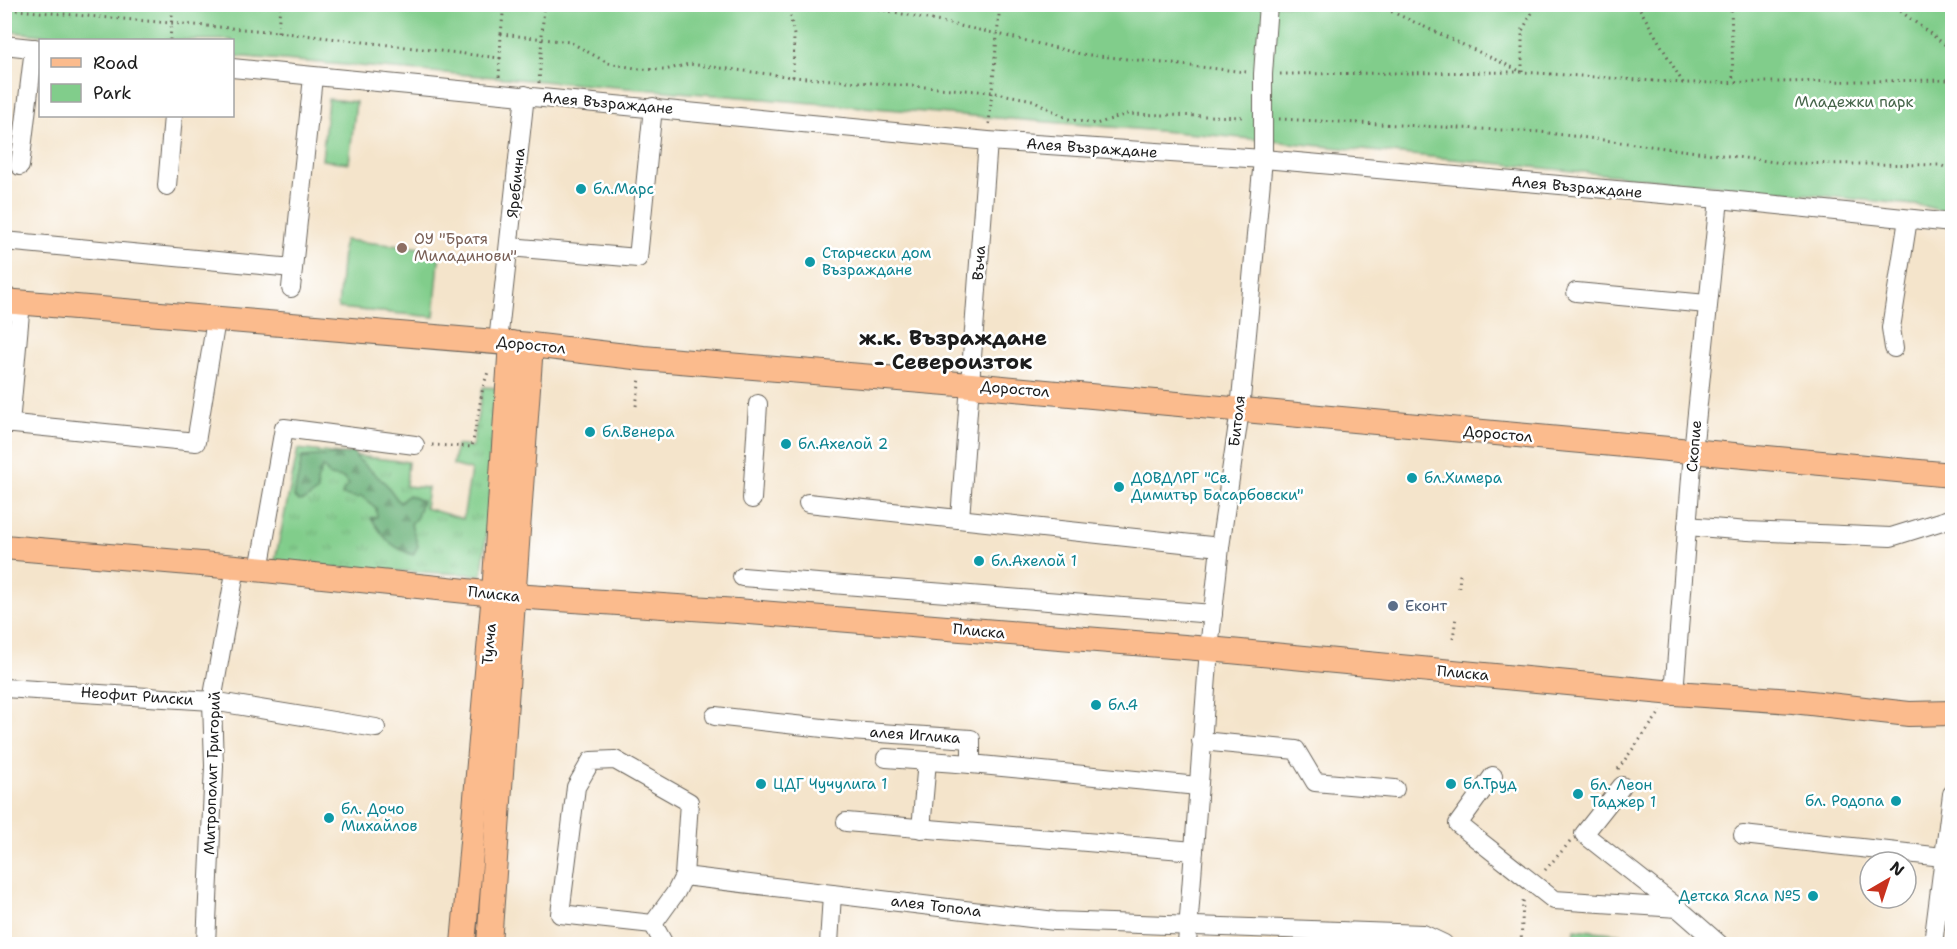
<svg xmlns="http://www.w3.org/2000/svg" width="1957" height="949" font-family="'Shantell Sans',sans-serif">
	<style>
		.grass { fill: url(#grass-tufts); stroke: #4e7454; stroke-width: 1.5 }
		.forest { fill: url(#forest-firs); stroke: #42664a; stroke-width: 1.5 }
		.park { fill: #81cd8b; stroke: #4e7454; stroke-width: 1.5 }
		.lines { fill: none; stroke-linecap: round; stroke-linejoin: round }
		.minor-casing { stroke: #686259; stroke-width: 20 }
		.major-casing { stroke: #686259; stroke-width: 26 }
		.path { stroke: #686259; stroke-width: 3; stroke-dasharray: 1.5 4.5; stroke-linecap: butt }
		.minor { stroke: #fff; stroke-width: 18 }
		.major { stroke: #fbbb8d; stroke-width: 24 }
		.culture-dot { fill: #0f9aa8; stroke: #fff; stroke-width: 2 }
		.education-dot { fill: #8d6e63; stroke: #fff; stroke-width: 2 }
		.service-dot { fill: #5c6f8a; stroke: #fff; stroke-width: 2 }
		.labels { text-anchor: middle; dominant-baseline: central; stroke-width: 5; stroke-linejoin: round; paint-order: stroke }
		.park-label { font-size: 15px; fill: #446348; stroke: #fff }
		.street-label { font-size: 15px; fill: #1c1c1c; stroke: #fff }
		.culture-label { font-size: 15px; fill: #0d838f; stroke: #fff; text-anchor: start }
		.education-label { font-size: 15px; fill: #785e54; stroke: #fff; text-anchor: start }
		.service-label { font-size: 15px; fill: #4e5e75; stroke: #fff; text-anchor: start }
		.district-label { font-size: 21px; font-weight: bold; fill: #1c1c1c; stroke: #fff }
	</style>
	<defs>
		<pattern id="grass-tufts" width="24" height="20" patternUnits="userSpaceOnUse" patternTransform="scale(1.5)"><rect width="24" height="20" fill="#81cd8b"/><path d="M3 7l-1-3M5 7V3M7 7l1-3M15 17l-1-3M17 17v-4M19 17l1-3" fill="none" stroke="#6faf77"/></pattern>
		<pattern id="forest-firs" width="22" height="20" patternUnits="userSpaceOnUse" patternTransform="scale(1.5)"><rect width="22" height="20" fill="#68b077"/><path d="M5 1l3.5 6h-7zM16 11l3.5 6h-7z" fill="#558e61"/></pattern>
	</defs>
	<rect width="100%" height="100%" fill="#fff"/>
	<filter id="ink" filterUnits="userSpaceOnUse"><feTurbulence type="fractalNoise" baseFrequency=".0167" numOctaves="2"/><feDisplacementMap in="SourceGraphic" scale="12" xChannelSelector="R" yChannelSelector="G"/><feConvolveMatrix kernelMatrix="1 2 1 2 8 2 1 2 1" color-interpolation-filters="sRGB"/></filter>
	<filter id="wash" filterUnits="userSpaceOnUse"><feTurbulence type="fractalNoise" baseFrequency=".008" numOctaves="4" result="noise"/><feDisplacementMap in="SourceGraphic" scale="24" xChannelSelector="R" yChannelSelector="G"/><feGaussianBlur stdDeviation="1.35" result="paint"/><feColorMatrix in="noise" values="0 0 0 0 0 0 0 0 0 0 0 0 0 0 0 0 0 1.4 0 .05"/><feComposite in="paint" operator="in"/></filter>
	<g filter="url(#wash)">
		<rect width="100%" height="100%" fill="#f4e4cb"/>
		<path class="grass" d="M483 387 501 388 482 575 274 565 298 449 408 462 406 486 428 488 425 508 463 519 471 470 453 465 456 445 472 447Z"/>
		<path class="forest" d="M353 451 357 458 386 484 400 503 408 495 422 501 417 517 411 524 418 546 413 555C388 545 386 540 371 518L377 517 376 508 361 496 358 498 342 495 344 489 349 485 343 478 330 476 323 467 317 481 318 491 305 500 299 501 294 497 302 457 346 454Z"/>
		<g class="park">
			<path d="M5 4 1952 5V214L1924 206 1221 136 233 56 232 40H87L5 31Z"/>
			<path d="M328 99 356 102 349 163 322 160Z"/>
			<path d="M344 240 440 250 434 317 338 308Z"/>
			<path d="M1575 929 1621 934 1619 944H1573Z"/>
		</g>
	</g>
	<g filter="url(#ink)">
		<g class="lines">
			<g class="minor-casing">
				<g id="minor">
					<path d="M4 45 40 49"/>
					<path d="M232 68 988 141 1263 159 1719 199 1952 223"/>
					<path d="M20 166 34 48"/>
					<path d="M167 186 173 116"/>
					<path d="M4 241 293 268"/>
					<path d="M509 247 638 258 653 107"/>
					<path d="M291 288 313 77"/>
					<path d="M1576 292 1707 304"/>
					<path d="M498 342 525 95"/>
					<path d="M1894 348 1891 328 1908 219"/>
					<path d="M4 423 196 442 216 320"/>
					<path d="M10 424 21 302"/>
					<path d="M752 499 758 404"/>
					<path d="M808 503 1220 547"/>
					<path d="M960 519 988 141"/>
					<path d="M1687 526 1748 531 1891 537 1952 518"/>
					<path d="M259 570 284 428 415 445"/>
					<path d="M742 577 1213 614"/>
					<path d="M4 688 212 701 376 728"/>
					<path d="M1674 693 1693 452 1719 199"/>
					<path d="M715 716 850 731 971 739V764L1198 786"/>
					<path d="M1201 741 1296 750 1315 782 1395 789"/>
					<path d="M886 758 971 764"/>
					<path d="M1493 776 1458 824 1554 900 1678 908"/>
					<path d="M1622 786 1584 834 1678 908 1719 944"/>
					<path d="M846 822 1194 851"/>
					<path d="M921 829 927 761"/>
					<path d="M1743 835 1943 857"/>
					<path d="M684 876 689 802 615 760 591 761 576 787 560 914 653 924 676 892 684 876 1055 921 1423 934 1444 944"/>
					<path d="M653 924 664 944"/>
					<path d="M206 944 214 766 212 701 236 567"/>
					<path d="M829 944 832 894"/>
					<path d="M1187 944 1209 649 1220 547 1240 410 1263 159V74L1268 4"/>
					<path d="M1933 944 1952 794"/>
				</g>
			</g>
			<g class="major-casing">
				<g id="major">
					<path d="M4 301 531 345 643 358 971 385 1952 475"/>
					<path d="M4 547 236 567 514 596 737 611 1209 649 1674 693 1793 701 1909 714 1952 713"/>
					<path d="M463 944 494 593 511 343"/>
					<path d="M489 944 531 345"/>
				</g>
			</g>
			<g class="path">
				<path d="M788 4 794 35 793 77"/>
				<path d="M855 4 998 34 1081 54 1246 72"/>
				<path d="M1375 4 1520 71"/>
				<path d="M1637 4 1683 83"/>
				<path d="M1731 4 1733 82"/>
				<path d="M1891 4 1952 50"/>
				<path d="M4 9 278 32 500 58 501 34 570 42 608 63 640 69 665 70 689 64 793 77 991 92 1033 100 1068 119 1096 124 1127 114 1246 117"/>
				<path d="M278 32 280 4"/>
				<path d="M501 34 504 4"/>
				<path d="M170 40 173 4"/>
				<path d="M1522 72V31L1537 4"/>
				<path d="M1280 74 1522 72 1683 83 1952 80"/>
				<path d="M499 77 500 58"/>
				<path d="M539 83 544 4"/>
				<path d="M1279 119 1541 132 1783 163 1940 165 1952 170"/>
				<path d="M989 124 1000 4"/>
				<path d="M636 406 640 378"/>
				<path d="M432 445 472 447 483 387 488 372"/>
				<path d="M1459 588 1460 574"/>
				<path d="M1453 639 1456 617"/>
				<path d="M1618 769 1661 711"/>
				<path d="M1545 870 1570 842"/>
				<path d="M1521 944 1523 902 1525 897"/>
			</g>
			<use href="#minor" class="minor"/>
			<use href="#major" class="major"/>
		</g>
	</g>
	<g class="culture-dot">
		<circle cx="581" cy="189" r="6"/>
		<circle cx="810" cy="262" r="6"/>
		<circle cx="590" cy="432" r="6"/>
		<circle cx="786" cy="444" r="6"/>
		<circle cx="1412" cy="478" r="6"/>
		<circle cx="1119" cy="487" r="6"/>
		<circle cx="979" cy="561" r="6"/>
		<circle cx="1096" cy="705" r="6"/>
		<circle cx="761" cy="784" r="6"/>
		<circle cx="1451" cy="784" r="6"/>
		<circle cx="1578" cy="794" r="6"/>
		<circle cx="1896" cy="801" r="6"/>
		<circle cx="329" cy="818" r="6"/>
		<circle cx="1813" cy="896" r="6"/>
	</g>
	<circle class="education-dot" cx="402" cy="248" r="6"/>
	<circle class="service-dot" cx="1393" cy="606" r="6"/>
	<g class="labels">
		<g class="park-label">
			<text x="1854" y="102">Младежки парк</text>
		</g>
		<g class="street-label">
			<text transform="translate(608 103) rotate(5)">Алея Възраждане</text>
			<text transform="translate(1092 148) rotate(4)">Алея Възраждане</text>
			<text transform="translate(516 183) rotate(-84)">Яребична</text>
			<text transform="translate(1577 187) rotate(5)">Алея Възраждане</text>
			<text transform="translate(979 263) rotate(-86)">Въча</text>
			<text transform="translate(531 345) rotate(6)">Доростол</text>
			<text transform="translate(1015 389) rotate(5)">Доростол</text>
			<text transform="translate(1237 421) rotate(-83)">Битоля</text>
			<text transform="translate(1498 434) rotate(5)">Доростол</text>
			<text transform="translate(1694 446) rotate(-85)">Скопие</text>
			<text transform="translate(494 594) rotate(6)">Плиска</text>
			<text transform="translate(979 631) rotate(5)">Плиска</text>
			<text transform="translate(489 644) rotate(-85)">Тулча</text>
			<text transform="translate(1463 673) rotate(5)">Плиска</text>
			<text transform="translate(137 696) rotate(4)">Неофит Рилски</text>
			<text transform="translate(915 735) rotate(4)">алея Иглика</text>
			<text transform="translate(212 773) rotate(-88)">Митрополит Григорий</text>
			<text transform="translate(936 906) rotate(7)">алея Топола</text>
		</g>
		<g class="culture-label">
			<text x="593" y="189">бл.Марс</text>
			<text x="822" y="253">Старчески дом<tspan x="822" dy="17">Възраждане</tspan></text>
			<text x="602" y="432">бл.Венера</text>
			<text x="798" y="444">бл.Ахелой 2</text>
			<text x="1131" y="478">ДОВДЛРГ "Св.<tspan x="1131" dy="17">Димитър Басарбовски"</tspan></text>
			<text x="1424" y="478">бл.Химера</text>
			<text x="991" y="561">бл.Ахелой 1</text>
			<text x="1108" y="705">бл.4</text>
			<text x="773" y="784">ЦДГ Чучулига 1</text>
			<text x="1463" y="784">бл.Труд</text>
			<text x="1590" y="785">бл. Леон<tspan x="1590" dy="17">Таджер 1</tspan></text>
			<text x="1884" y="801" text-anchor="end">бл. Родопа</text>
			<text x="341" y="809">бл. Дочо<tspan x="341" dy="17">Михайлов</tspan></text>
			<text x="1801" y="896" text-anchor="end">Детска Ясла №5</text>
		</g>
		<g class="education-label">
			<text x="414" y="239">ОУ "Братя<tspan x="414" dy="17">Миладинови"</tspan></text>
		</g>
		<g class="service-label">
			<text x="1405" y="606">Еконт</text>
		</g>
		<g class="district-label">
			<text x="953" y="338">ж.к. Възраждане<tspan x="953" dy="24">- Североизток</tspan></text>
		</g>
	</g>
	<rect width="1957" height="949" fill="none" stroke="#fff" stroke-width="24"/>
	<rect x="39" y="39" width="195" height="78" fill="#ffffff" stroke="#a4a4a4" stroke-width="1.5"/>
	<rect x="51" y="58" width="30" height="9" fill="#fbbb8d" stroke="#a4a4a4" stroke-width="1.5"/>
	<text x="93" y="69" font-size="18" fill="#1c1c1c">Road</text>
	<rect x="51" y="84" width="30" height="18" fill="#81cd8b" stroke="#a4a4a4" stroke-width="1.5"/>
	<text x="93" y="99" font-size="18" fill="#1c1c1c">Park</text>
	<g transform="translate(1888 880) rotate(39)"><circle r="28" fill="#ffffff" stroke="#a4a4a4" stroke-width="1.5"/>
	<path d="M0-4.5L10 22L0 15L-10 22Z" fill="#c8321e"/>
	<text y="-9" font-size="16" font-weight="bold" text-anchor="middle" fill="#1c1c1c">N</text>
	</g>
</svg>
